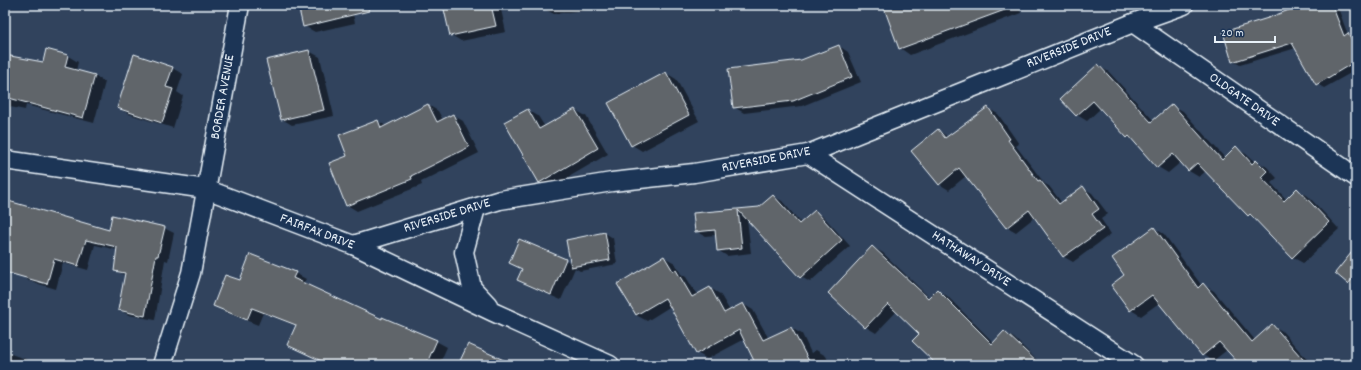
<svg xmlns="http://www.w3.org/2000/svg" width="1361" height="370" font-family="Dekko,sans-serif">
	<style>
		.shadow { fill: #0007 }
		.building { fill: #61656b; stroke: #e8f1f8 }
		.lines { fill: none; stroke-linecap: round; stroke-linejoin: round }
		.minor-casing { stroke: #e8f1f8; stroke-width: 21 }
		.minor { stroke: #1d3557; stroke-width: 18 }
		.labels { text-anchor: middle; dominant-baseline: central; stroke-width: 3; stroke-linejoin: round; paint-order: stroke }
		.street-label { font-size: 14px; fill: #e8f1f8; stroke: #1d3557 }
	</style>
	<rect width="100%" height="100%" fill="#31435d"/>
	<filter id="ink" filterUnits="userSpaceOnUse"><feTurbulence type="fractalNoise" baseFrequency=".025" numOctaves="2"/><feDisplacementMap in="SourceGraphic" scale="8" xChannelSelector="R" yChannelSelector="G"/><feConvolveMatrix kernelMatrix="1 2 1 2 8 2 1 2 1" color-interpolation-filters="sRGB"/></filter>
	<g filter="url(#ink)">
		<g class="shadow">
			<path d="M299 5H351L355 23 315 32 304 26Z"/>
			<path d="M444 5H500L506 32 461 41 451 35Z"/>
			<path d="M543 5H600V8L554 14 543 8Z"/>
			<path d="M884 5H1018L1021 13 910 55 900 48Z"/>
			<path d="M1305 5H1337L1348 35 1356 40V70L1324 88 1317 84 1296 48 1240 65 1233 61Z"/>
			<path d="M839 46 848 52 861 82 802 106 744 113 734 107 802 61Z"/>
			<path d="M47 50 68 56 78 62 76 71 95 76 105 82 94 123 26 105 25 110 5 106V56L43 63Z"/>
			<path d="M309 51 320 57 334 116 292 125 282 119Z"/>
			<path d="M1099 66 1109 72 1154 121 1172 105 1183 111 1225 158 1236 148 1246 154 1255 162 1256 161 1267 167 1277 178 1271 183 1287 200 1298 190 1308 196 1339 229 1303 263 1292 257 1258 221 1249 215 1206 171 1199 177 1189 171 1181 162 1168 173 1158 167 1135 141 1127 137 1101 108 1087 121 1077 115Z"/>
			<path d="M172 68 183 74 177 92 183 96 173 128 129 114 118 108Z"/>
			<path d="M666 73 676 79 699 121 642 151 632 145Z"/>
			<path d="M428 105 438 111 443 120 453 115 463 121 479 153 421 182 422 185 357 211 347 205 348 157 378 121 386 126Z"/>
			<path d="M989 109 998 114 1019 144 1016 146 1045 184 1049 186 1062 203 1083 188 1092 193 1108 214 1101 219 1111 234 1073 262 1064 257 1035 217 1016 232 1007 227 966 176 949 190 939 184 938 130 948 137Z"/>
			<path d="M528 110 538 116 545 127 575 110 586 116 608 154 550 188 539 182Z"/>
			<path d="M773 196 782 201 802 224 815 212 824 217 850 246 810 282 801 277 747 219 751 253 727 256 718 250 716 235 705 236 696 231 694 214 759 208Z"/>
			<path d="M5 200 12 201 20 205 110 231 164 228 174 233 168 261 165 260 155 320 129 315 119 310 126 276 115 270 118 250 95 245 88 270 63 263 56 289 29 281 20 275 5 252Z"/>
			<path d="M1154 228 1164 234 1202 286 1204 285 1214 291 1255 340 1272 325 1282 331 1312 365H1241L1227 350 1213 361 1203 355 1159 303 1141 316 1131 310 1126 275Z"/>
			<path d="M605 233 613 238 617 264 580 271 575 268 561 300 529 286 518 280 523 269 510 262 519 240 572 263Z"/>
			<path d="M873 247 883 253 930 298 937 290 947 296 994 343 1004 332 1014 338 1042 365H938L920 334 897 311 876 333 866 327 830 293Z"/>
			<path d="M1356 249V288L1336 273Z"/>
			<path d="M664 257 675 263 681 274 686 277 697 295 710 288 720 294 730 311 743 304 753 310 769 339 791 328 802 334 811 353 816 350 826 356 830 365H757L745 339 707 359 697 353 671 306 647 321 636 315Z"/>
			<path d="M295 273 306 279 303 284 382 320 436 341 447 347 439 365H330L288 345 297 326 263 313 258 325 225 312 214 306 240 281Z"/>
			<path d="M5 352 43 365H44H5Z"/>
		</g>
		<g class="building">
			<path d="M298 5H368L369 11 303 27Z"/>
			<path d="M443 5H491L496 26 450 36Z"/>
			<path d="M883 5H1013V7L899 49Z"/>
			<path d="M1302 5H1332L1344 36 1348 33 1356 47V61L1316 85 1292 43 1232 62 1223 32 1268 18Z"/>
			<path d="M839 45 852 77 793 101 733 108 728 69 801 60Z"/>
			<path d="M46 49 68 55 65 67 95 75 83 118 5 97V55L43 62Z"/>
			<path d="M309 50 324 110 281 120 266 60Z"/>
			<path d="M134 54 173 67 166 87 173 89 162 123 117 108Z"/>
			<path d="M1098 64 1151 122 1172 104 1222 160 1236 146 1252 164 1256 160 1267 171 1261 177 1284 201 1297 188 1329 222 1292 258 1250 214 1248 216 1197 163 1188 171 1173 154 1157 168 1129 136 1127 138 1093 101 1076 116 1060 99Z"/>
			<path d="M666 72 689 115 631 146 608 103Z"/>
			<path d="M428 104 437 122 453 114 469 147 411 176 412 179 346 206 329 163 347 156 339 135 378 120 381 128Z"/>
			<path d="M988 107 1010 139 1008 140 1038 181 1040 180 1059 204 1083 186 1099 209 1092 214 1103 229 1063 257 1029 210 1006 228 959 168 939 185 911 151 938 129 945 138Z"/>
			<path d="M528 109 539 129 575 109 598 148 539 183 504 122Z"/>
			<path d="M773 195 799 224 815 210 842 240 800 278 738 210 742 248 717 251 715 230 695 232 693 213 759 207Z"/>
			<path d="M5 200 109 230 112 215 165 227 158 256H156L145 316 118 310 125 273 114 271 117 247 86 240 78 266 54 259 47 284 5 272Z"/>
			<path d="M1154 227 1198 288 1203 283 1252 342 1272 324 1308 365H1240L1219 342 1202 356 1152 295 1130 311 1111 285 1124 275 1112 258Z"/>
			<path d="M605 232 610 260 571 267 566 240Z"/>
			<path d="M519 239 566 259 551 295 517 280 522 269 509 263Z"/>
			<path d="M872 246 928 298 937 289 992 344 1004 331 1040 365H937L912 341 919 334 888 304 865 328 828 293Z"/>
			<path d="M1356 247V275L1348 284 1335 273Z"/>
			<path d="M250 254 296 272 293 278 382 319V317L437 340 426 365H330L287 345 296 325 252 308 247 320 213 306 225 275 240 280Z"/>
			<path d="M664 256 673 271 676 270 692 297 710 287 724 313 743 303 763 340 791 327 811 365H756L739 330 696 354 665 298 636 315 617 284Z"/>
			<path d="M468 344 515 365H458Z"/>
		</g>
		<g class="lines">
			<g class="minor-casing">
				<g id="minor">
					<path d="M1133 23 1356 177"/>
					<path d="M808 154 1134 365"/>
					<path d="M5 160 206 189 353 245 493 312 610 365"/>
					<path d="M476 208 464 252 472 288 488 305"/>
					<path d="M353 245 500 200 612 182 694 173 808 154 1133 23 1184 5"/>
					<path d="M162 365 191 273 240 5"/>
				</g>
			</g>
			<use href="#minor" class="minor"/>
		</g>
	</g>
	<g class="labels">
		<g class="street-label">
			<text transform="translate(1069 48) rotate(-22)">RIVERSIDE DRIVE</text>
			<text transform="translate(223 97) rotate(-80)">BORDER AVENUE</text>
			<text transform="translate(1244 100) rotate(35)">OLDGATE DRIVE</text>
			<text transform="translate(766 160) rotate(-11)">RIVERSIDE DRIVE</text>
			<text transform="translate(447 216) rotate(-17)">RIVERSIDE DRIVE</text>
			<text transform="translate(317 232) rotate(21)">FAIRFAX DRIVE</text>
			<text transform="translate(971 259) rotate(33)">HATHAWAY DRIVE</text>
		</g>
	</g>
	<rect width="1361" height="370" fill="none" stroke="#1d3557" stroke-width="20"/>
	<rect x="10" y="10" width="1341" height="350" fill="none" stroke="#e8f1f8" stroke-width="1.5" filter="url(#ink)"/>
	<path d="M1215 36v6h60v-6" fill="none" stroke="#e8f1f8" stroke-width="2"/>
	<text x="1221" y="36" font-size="12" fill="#e8f1f8" stroke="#1d3557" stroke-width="3" paint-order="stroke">20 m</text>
</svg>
